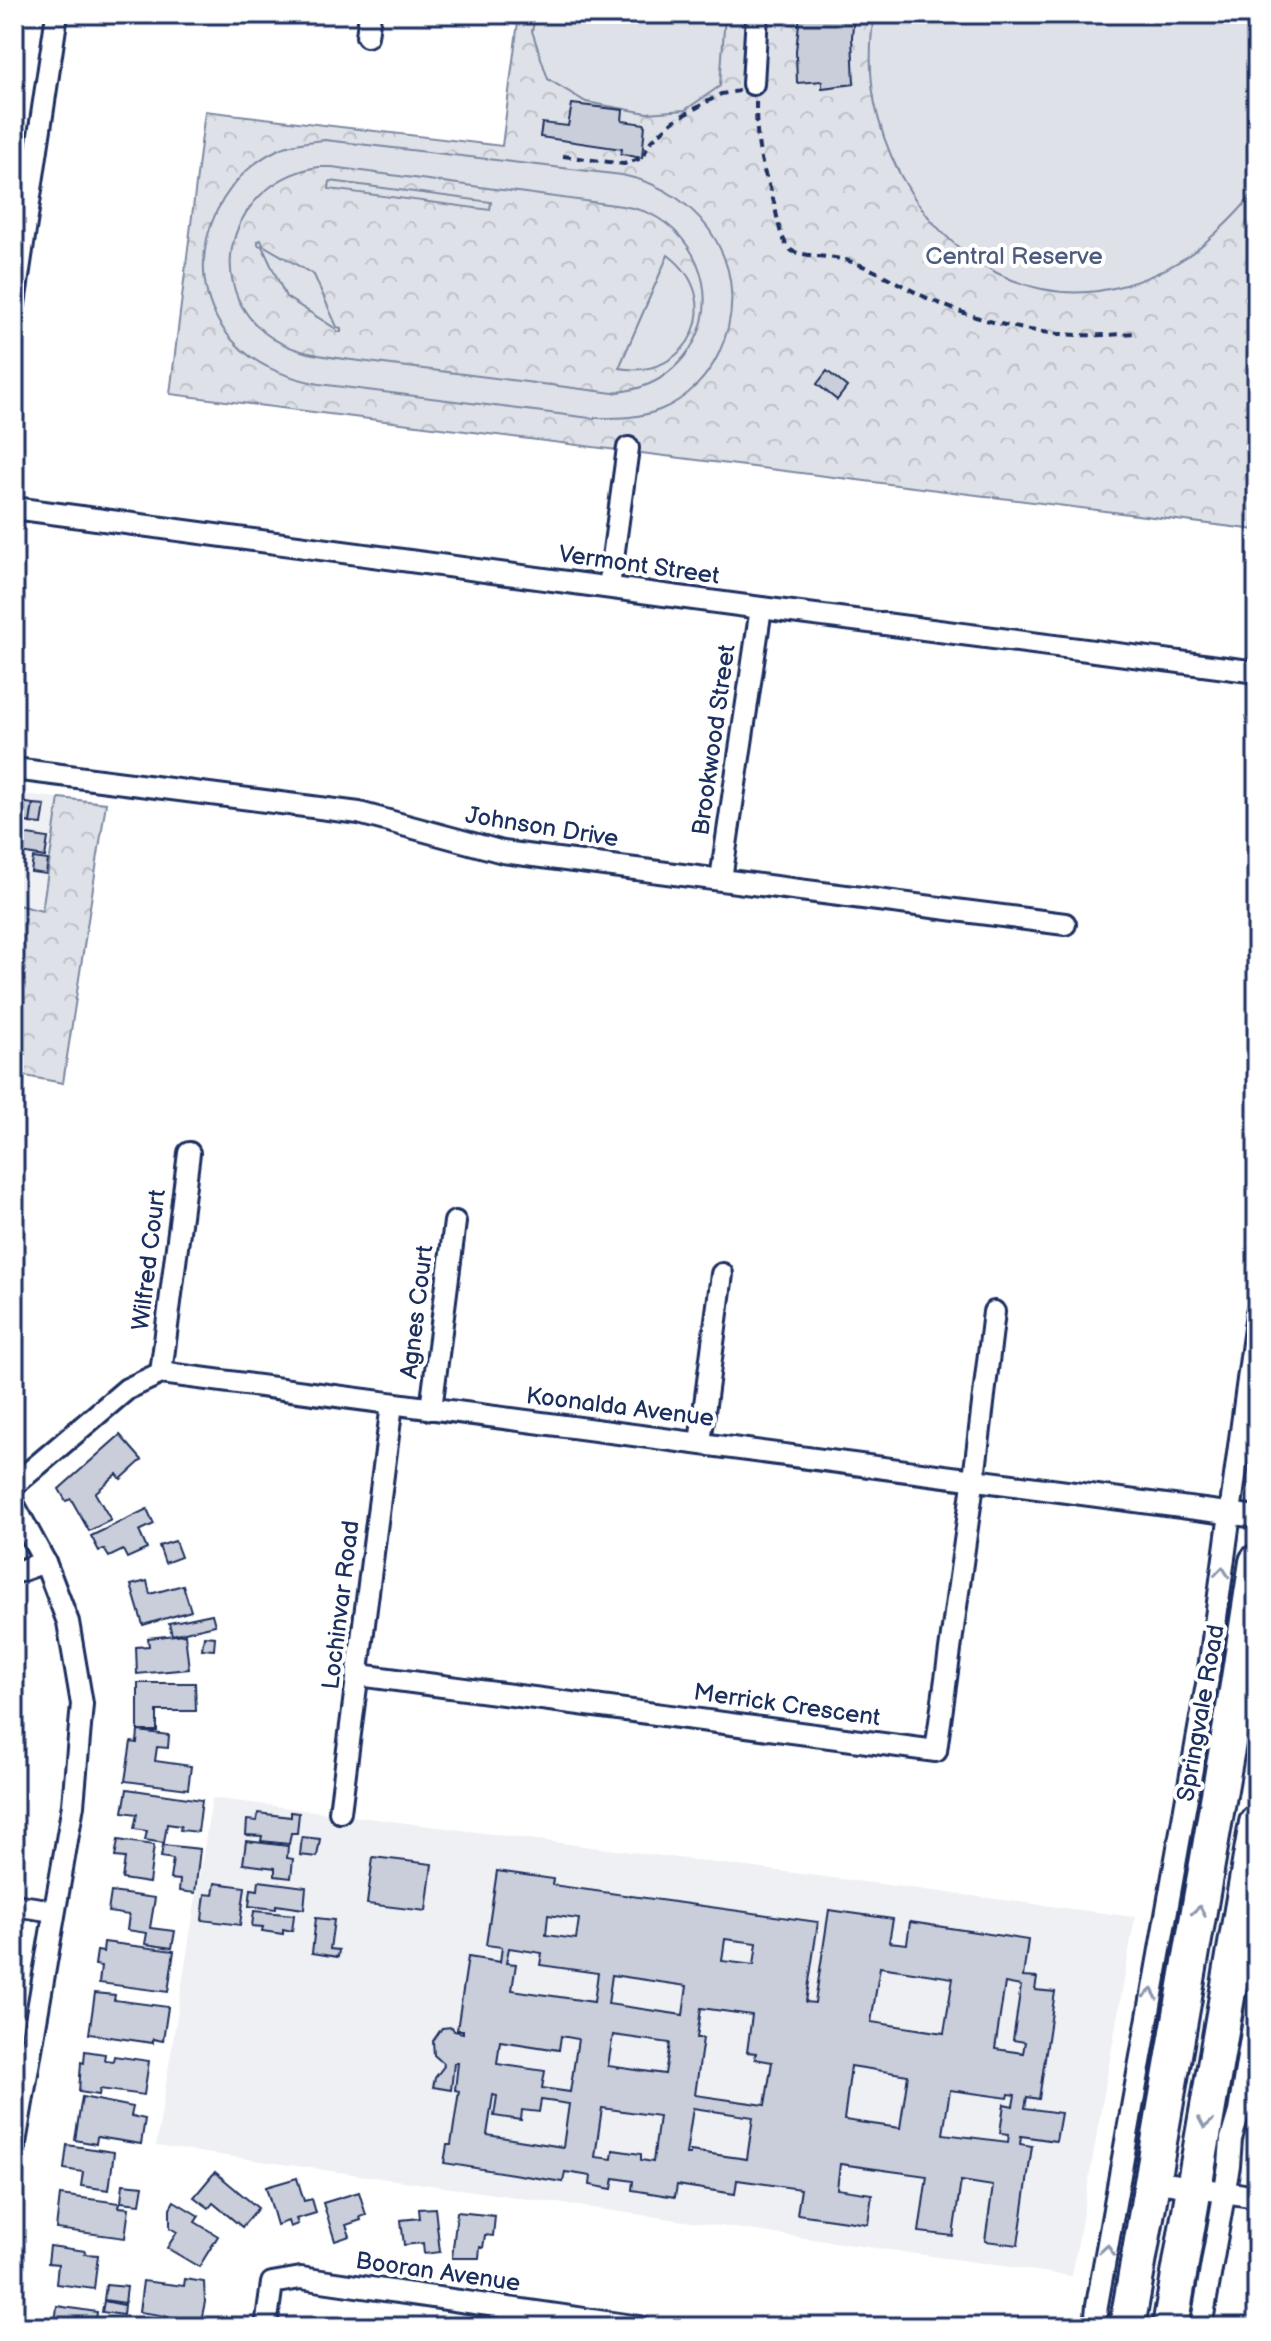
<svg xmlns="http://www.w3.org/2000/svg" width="1271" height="2341" font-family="'Balsamiq Sans',sans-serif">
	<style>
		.built { fill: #eff0f4 }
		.park { fill: url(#park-crowns); stroke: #7c88a2; stroke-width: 2 }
		.pitch { fill: #dee1e7; stroke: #7c88a2; stroke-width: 2; fill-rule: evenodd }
		.building { fill: #caceda; stroke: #1b2f5e; stroke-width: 2; fill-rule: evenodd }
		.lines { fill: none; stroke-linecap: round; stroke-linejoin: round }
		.minor-casing { stroke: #1b2f5e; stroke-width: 26 }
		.trunk-casing { stroke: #1b2f5e; stroke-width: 40 }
		.path { stroke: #1b2f5e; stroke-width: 4; stroke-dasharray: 8 6; stroke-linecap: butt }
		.minor { stroke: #fff; stroke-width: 20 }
		.trunk { stroke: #fff; stroke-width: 34 }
		.oneway { stroke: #8d97ae }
		.labels { text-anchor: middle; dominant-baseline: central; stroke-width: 8; stroke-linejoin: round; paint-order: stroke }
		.park-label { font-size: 24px; fill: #4c5c80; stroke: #fff }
		.street-label { font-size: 24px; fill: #1b2f5e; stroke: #fff }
	</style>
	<defs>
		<pattern id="park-crowns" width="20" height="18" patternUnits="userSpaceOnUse" patternTransform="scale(2)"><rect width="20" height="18" fill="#dee1e7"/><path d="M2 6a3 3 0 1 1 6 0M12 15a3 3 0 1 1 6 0" fill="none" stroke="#bec1c9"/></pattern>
	</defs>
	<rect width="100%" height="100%" fill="#fff"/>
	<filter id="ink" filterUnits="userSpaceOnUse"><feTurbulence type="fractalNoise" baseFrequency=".0125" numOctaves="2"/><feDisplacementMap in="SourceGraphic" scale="16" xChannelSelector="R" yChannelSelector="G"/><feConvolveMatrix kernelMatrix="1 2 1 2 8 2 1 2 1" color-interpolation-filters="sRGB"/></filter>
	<g filter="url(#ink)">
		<g class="built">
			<path d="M14 793 58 798 42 911 14 904Z"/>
			<path d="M212 1798 1135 1917 1072 2276 156 2146Z"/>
		</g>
		<g class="park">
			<path d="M519 14H1257V530L170 394 205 111 502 146Z"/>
			<path d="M59 798 106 803 63 1083 14 1074V904L42 911Z"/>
		</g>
		<g class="pitch">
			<path d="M536 14H725L720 86 685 110 647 113 586 102 548 79 532 31Z"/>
			<path d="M874 14H1257C1257 55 1257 95 1257 136 1257 151 1260 170 1257 184 1254 198 1221 229 1209 239 1185 261 1156 276 1125 285 1008 320 905 225 878 117 869 83 869 48 874 14Z"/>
			<path d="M325 140 622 175C707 192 757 275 718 355 707 378 686 399 662 409 639 419 615 418 590 418L319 384C290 378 258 367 237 345 176 285 205 185 277 150 292 143 309 142 325 140ZM319 167H332L622 206C635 208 647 211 658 218 706 247 721 313 684 357 673 370 659 381 644 386 634 390 623 391 613 393L352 360C322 356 290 353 265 333 198 278 236 179 319 167Z"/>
			<path d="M330 181 491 202 490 210 329 189Z"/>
			<path d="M261 240 263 245 314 275 337 327 341 328V332H337L336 329 286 297 262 246 258 245V241Z"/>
			<path d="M668 255C727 299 691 381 619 368Z"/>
		</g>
		<g class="building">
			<path d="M800 14H854L852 37 854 84 822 88V81L797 83 796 51Z"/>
			<path d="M572 104 623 110 622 121 645 124 642 158 621 154 622 149 540 137 542 123 568 126Z"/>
			<path d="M827 371 847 387 837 400 817 384Z"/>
			<path d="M14 801 33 804 30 823 23 821 22 827 14 826Z"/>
			<path d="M33 804 45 805 42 824 30 823Z"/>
			<path d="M14 833 48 838 45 857 14 852Z"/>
			<path d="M33 858 48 860 46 874 31 872Z"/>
			<path d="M120 1435 142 1460 121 1479 117 1474 95 1493 111 1520 89 1531 71 1499 66 1501 59 1489Z"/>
			<path d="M147 1509 154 1524 139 1531 147 1549 127 1558 123 1550 109 1557 104 1549 99 1551 91 1536Z"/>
			<path d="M175 1541 181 1557 165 1563 159 1546Z"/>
			<path d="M147 1581 150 1594 183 1585 191 1611 143 1625 131 1585Z"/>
			<path d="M212 1614 215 1625 172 1635 169 1623Z"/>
			<path d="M185 1634 189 1669 137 1674 136 1647 149 1646 148 1638Z"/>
			<path d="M204 1636 215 1637 214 1650 202 1649Z"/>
			<path d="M138 1683H195L196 1711H157V1731H138Z"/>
			<path d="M138 1731 169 1735 168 1748 157 1747 155 1761 191 1766 188 1789 125 1781 131 1742 137 1743Z"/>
			<path d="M127 1789 202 1800 198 1832 180 1830 181 1826 167 1824 164 1843 145 1840 147 1831 134 1829 137 1814 123 1812Z"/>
			<path d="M291 1812 299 1813 297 1833H291L289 1844 261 1841 262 1836 246 1835 247 1820 257 1821 258 1813 291 1817Z"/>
			<path d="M302 1837 320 1839 317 1857 300 1855Z"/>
			<path d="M118 1840 154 1845 149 1883 122 1879 125 1858 115 1857Z"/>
			<path d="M246 1841 288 1846 287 1858 293 1859 291 1878 275 1876V1868L243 1864Z"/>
			<path d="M163 1845 200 1849 195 1893 179 1891 180 1880 170 1879 173 1859 161 1857Z"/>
			<path d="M373 1857 432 1864 426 1911 367 1904Z"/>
			<path d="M497 1871 553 1879 552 1885 818 1922 806 2002 815 2003 829 1910 893 1919 889 1942 907 1944 910 1922 1028 1940 1023 1977 1037 1978 1035 1990 1055 1992 1039 2099 1027 2097 1025 2108 1061 2113 1056 2141 1021 2136 1020 2144 1032 2146 1018 2245 985 2241 993 2186 961 2181 953 2236 919 2232 927 2176 840 2164 837 2189 872 2194 868 2224 797 2214 801 2189 737 2180 735 2194 677 2185 675 2197 632 2190 633 2181 614 2178 612 2189 590 2185 591 2176 565 2172 563 2182 444 2163 447 2145H451L459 2091 455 2090 458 2063H454L451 2090 433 2087 435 2078 444 2066 443 2063 434 2055 433 2041 442 2028 452 2027 454 2031 463 2033V2030H457L468 1957 500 1962 502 1947 486 1945ZM548 1915 579 1919 576 1939 546 1935ZM725 1939 757 1943 754 1965 722 1961ZM509 1948 542 1953 540 1965 598 1973 594 2002 512 1990 516 1964 506 1963ZM880 1967 953 1978 944 2033 871 2022ZM612 1975 687 1986 683 2015 608 2004ZM1005 1983 1021 1986 1013 2040 1025 2042 1023 2053 995 2049ZM701 2008 752 2015 747 2052 756 2053 755 2059 772 2062 765 2105 695 2095 703 2038H697ZM613 2035 670 2043 665 2074 608 2066ZM561 2036 578 2039 570 2092 542 2088 545 2071 497 2064 500 2041 559 2050ZM851 2066 908 2075 900 2128 844 2120ZM950 2090 1008 2098 1009 2094 1015 2095 1013 2106 1004 2104 1000 2133 1009 2134 1008 2142 943 2134ZM493 2095 497 2096 494 2116 521 2120 522 2110 539 2112 541 2100 569 2104 563 2147 487 2135ZM602 2108 659 2116 653 2162 641 2160V2154L613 2150 612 2159 595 2157ZM693 2108 753 2117 747 2159 690 2151V2154H686Z"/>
			<path d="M259 1881 306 1887 304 1909 276 1905V1909L249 1906 251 1889 258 1890Z"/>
			<path d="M215 1883 245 1887 240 1925 202 1920 205 1894 213 1895Z"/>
			<path d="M111 1892 155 1898 150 1928 175 1931 172 1948 145 1944 147 1933 127 1930 129 1915 108 1912Z"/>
			<path d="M254 1911 294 1915 292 1931 283 1929V1934L262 1931 263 1927 252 1926Z"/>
			<path d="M316 1918 334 1920 330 1949 339 1950 338 1957 312 1953Z"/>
			<path d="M104 1942 174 1951 168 1992 99 1983 101 1966 95 1965 97 1951 103 1952Z"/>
			<path d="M95 1993 115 1995 114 2000 168 2007 163 2041 153 2039V2043L89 2034Z"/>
			<path d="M85 2051 105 2054 104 2060 113 2061 114 2056 149 2061 144 2095 100 2089 99 2095 79 2092 81 2062 84 2063Z"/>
			<path d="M82 2097 133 2107 131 2116 145 2119 141 2144 97 2137 96 2144 75 2140Z"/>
			<path d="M67 2145 114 2152 109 2190 81 2186 83 2172 64 2169Z"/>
			<path d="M215 2172 258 2208 242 2227 213 2203 209 2208 194 2197Z"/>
			<path d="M297 2178 304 2201 312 2199 316 2213 296 2219 298 2224 290 2227 288 2221 277 2225 266 2187Z"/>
			<path d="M123 2184 143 2186 140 2204 121 2202Z"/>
			<path d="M359 2192 366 2215 360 2217 361 2220 346 2225 350 2236 335 2241 323 2203Z"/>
			<path d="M60 2195 120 2203 119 2207 129 2208 125 2238 56 2229Z"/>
			<path d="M174 2201 199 2216 195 2222 218 2236 199 2267 167 2248 177 2232 170 2228V2208Z"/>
			<path d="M435 2208 440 2252 424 2254 423 2243 404 2245 401 2220 420 2218 419 2209Z"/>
			<path d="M457 2212 495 2216 493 2236 485 2235 483 2248 480 2247 479 2258H452Z"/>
			<path d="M50 2246 86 2251 85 2254 98 2255 94 2289 56 2284 58 2264 48 2263Z"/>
			<path d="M185 2279 204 2282 205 2302 201 2321 139 2312 143 2281 184 2286Z"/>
			<path d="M106 2285 127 2287 125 2303 104 2300Z"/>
			<path d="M104 2301 124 2305 123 2315 102 2312Z"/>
			<path d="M57 2306 97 2312 95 2327H42V2322L55 2324Z"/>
		</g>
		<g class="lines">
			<g class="minor-casing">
				<g id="minor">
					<path d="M367 36 370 14"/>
					<path d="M753 84 757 14"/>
					<path d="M14 304 57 14"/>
					<path d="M14 508 761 608 1257 672"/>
					<path d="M609 587 628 448"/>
					<path d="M14 769 359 813 503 852 1065 924"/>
					<path d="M721 879 761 608"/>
					<path d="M161 1373 189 1153"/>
					<path d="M431 1409 455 1222"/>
					<path d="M700 1443 722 1274"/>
					<path d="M14 1485 127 1389 161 1373 1257 1517"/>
					<path d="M14 1505 45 1562 68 1622 82 1704 73 1805 14 2149"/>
					<path d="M14 1573 45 1562"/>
					<path d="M359 1675 936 1751 976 1462 994 1312"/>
					<path d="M340 1812 392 1404"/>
					<path d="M14 1905 54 1911"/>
					<path d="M1152 2181 1257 2197"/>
					<path d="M266 2327 272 2283 301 2278 640 2327"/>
					<path d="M1095 2327 1097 2305 1207 1684 1257 1313"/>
					<path d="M1201 2327 1229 2166 1231 2139 1239 2112 1257 2001"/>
				</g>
			</g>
			<g class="trunk-casing">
				<g id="trunk">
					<path d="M1127 2327 1238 1685 1257 1562"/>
					<path d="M1170 2327 1257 1823"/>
				</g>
			</g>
			<g class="path">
				<path d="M756 101C756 122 757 143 762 163 764 175 771 186 773 199 778 216 778 238 792 251 811 258 833 255 852 262 880 271 903 287 929 299 993 328 1064 341 1133 333"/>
				<path d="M563 156 624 164 642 158 651 141 673 121 721 94 739 91"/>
			</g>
			<use href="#minor" class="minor"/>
			<use href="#trunk" class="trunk"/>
		</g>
		<defs><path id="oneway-chevron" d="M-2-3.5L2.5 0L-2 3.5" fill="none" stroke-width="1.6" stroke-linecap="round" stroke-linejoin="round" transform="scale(2)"/></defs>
		<g class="oneway">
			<use href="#oneway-chevron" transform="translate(1222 1572) rotate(-84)"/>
			<use href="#oneway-chevron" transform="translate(1199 1911) rotate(-80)"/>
			<use href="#oneway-chevron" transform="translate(1151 1994) rotate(-80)"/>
			<use href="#oneway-chevron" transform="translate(1205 2123) rotate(100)"/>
			<use href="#oneway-chevron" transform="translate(1107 2250) rotate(-80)"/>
		</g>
	</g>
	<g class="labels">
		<g class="park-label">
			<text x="1014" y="256">Central Reserve</text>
		</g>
		<g class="street-label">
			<text transform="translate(639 565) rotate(8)">Vermont Street</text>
			<text transform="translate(714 740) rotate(-82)">Brookwood Street</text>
			<text transform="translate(542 827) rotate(9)">Johnson Drive</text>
			<text transform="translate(149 1260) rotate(-83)">Wilfred Court</text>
			<text transform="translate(417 1312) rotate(-83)">Agnes Court</text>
			<text transform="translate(620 1407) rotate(7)">Koonalda Avenue</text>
			<text transform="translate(341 1605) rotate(-83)">Lochinvar Road</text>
			<text transform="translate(787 1705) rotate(8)">Merrick Crescent</text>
			<text transform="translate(1201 1713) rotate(-80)">Springvale Road</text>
			<text transform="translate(438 2272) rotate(8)">Booran Avenue</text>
		</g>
	</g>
	<rect width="1271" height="2341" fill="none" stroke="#fff" stroke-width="48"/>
	<rect x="24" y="24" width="1223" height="2293" fill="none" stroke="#1b2f5e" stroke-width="3" filter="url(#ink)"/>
</svg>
